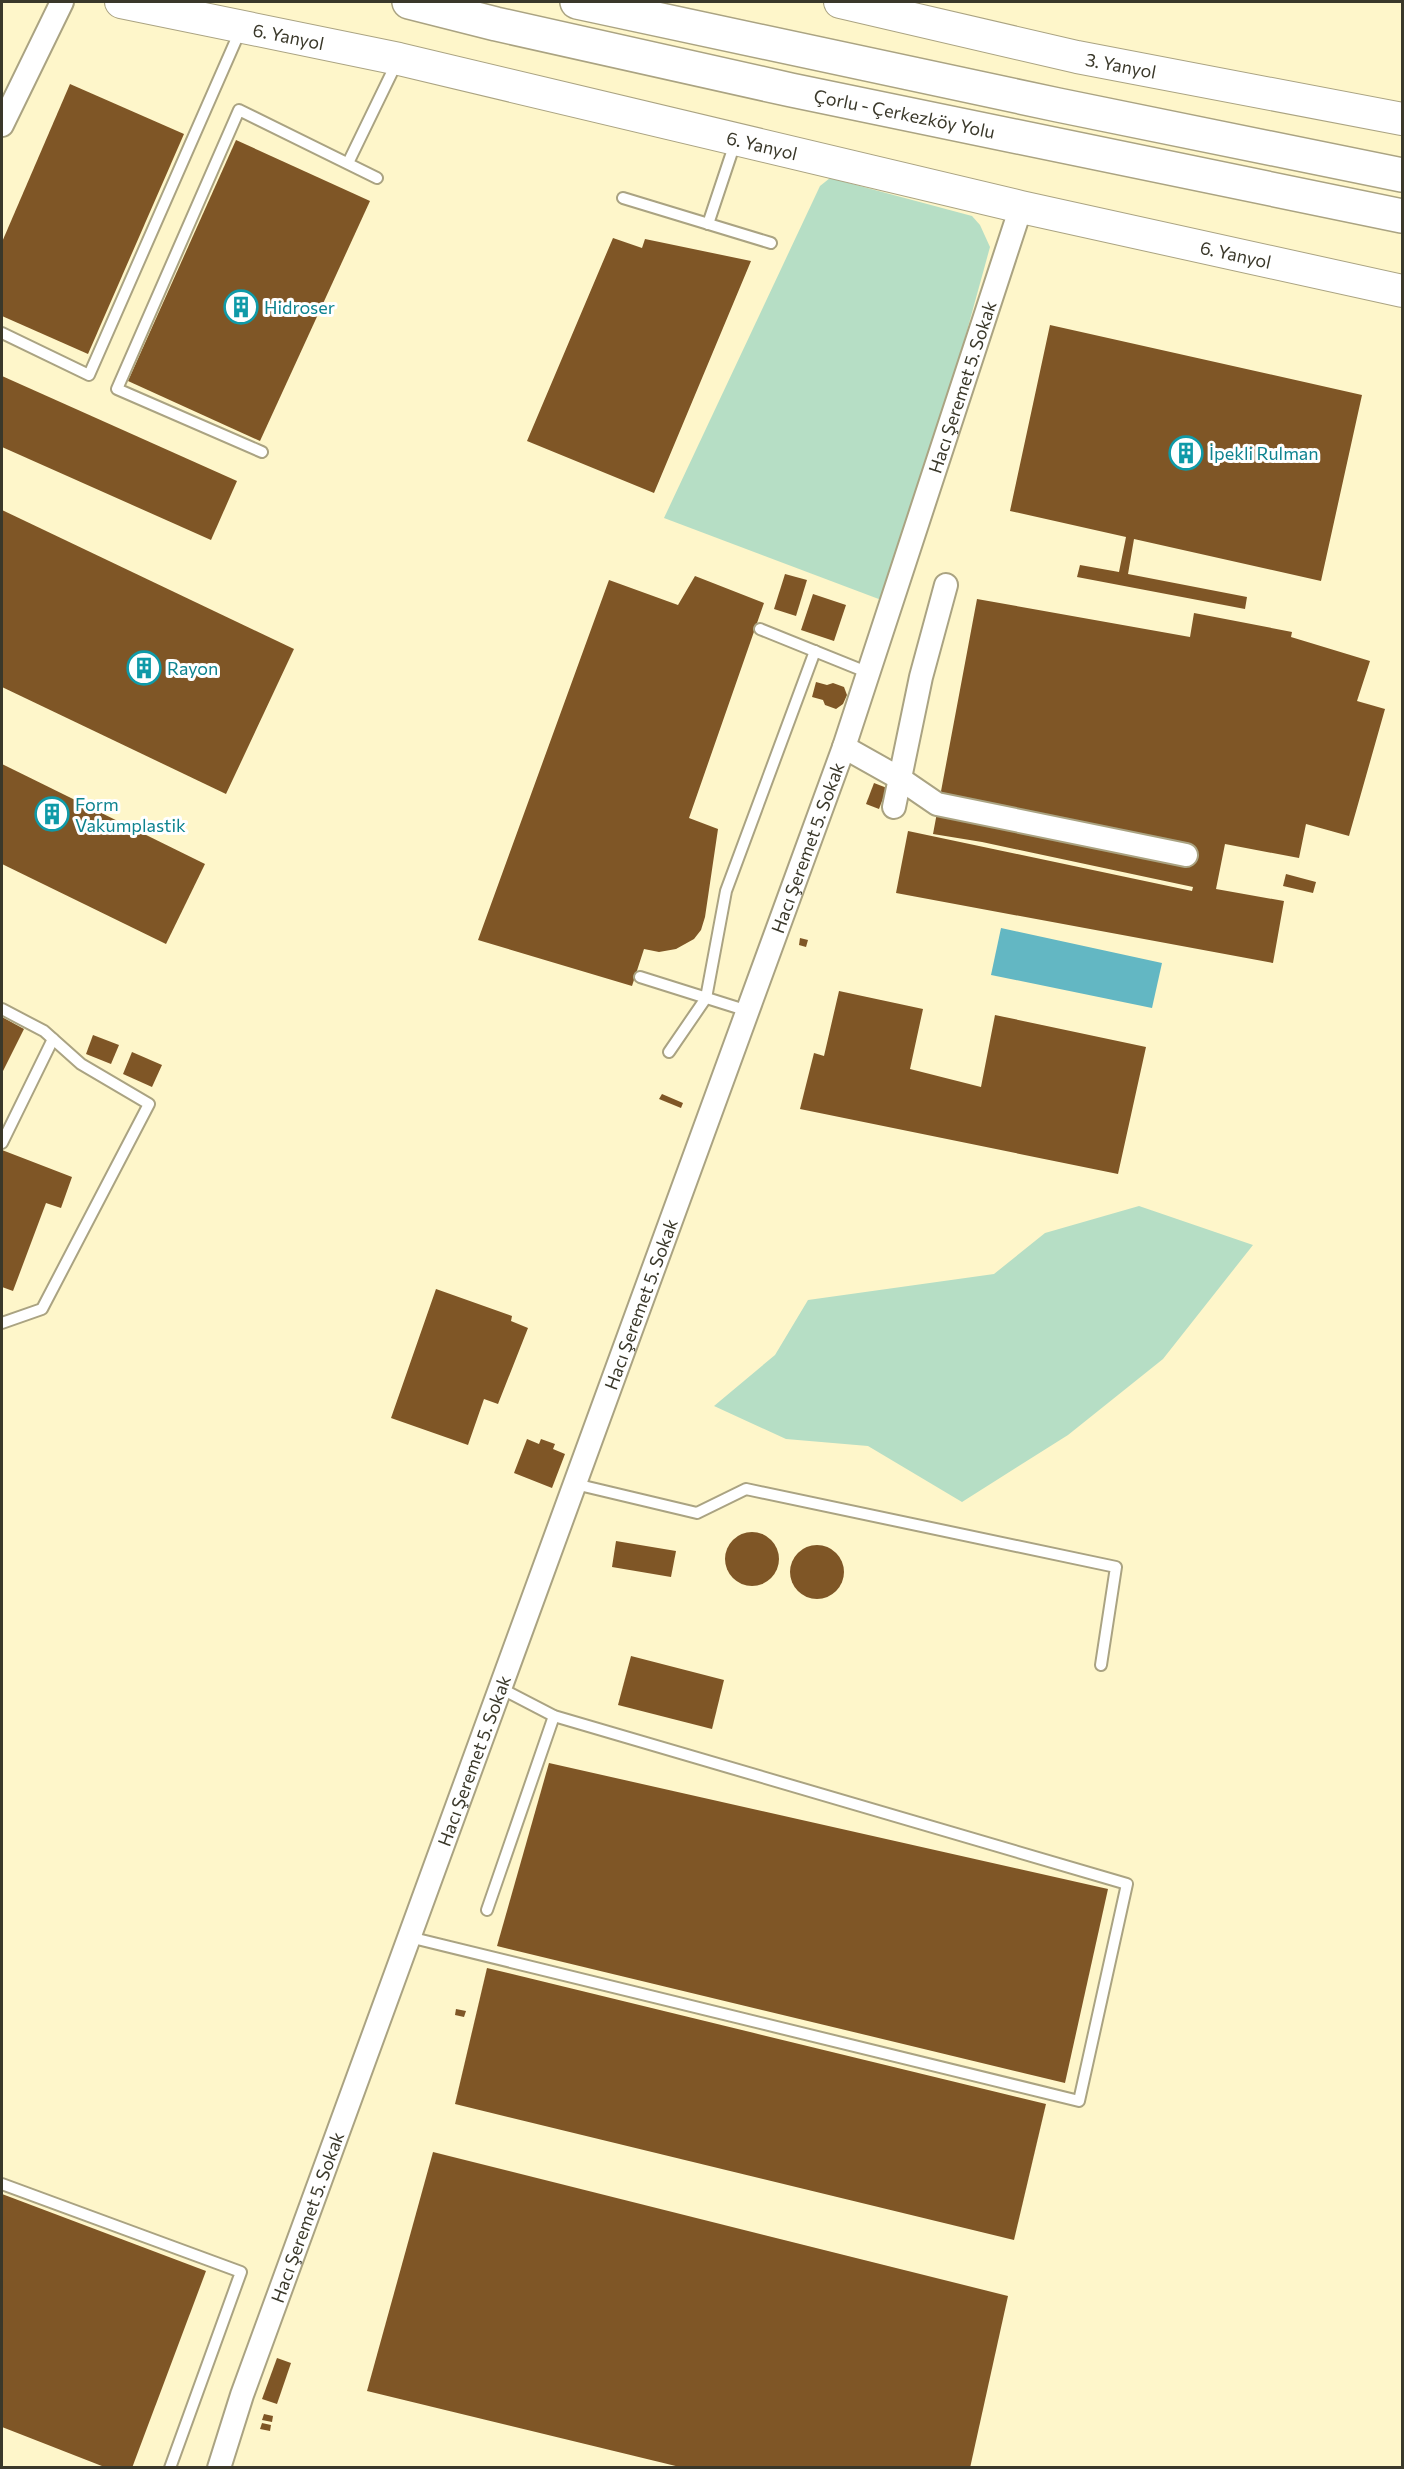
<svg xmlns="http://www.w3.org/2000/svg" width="1404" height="2469" font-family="Commissioner,sans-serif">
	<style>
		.built { fill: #fef6ca }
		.green { fill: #b6dec5 }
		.water { fill: #63b7c3 }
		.building { fill: #7f5626 }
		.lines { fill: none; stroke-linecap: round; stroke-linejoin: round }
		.service-casing { stroke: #aaa382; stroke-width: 14 }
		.minor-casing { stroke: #aaa382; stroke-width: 26 }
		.secondary-casing { stroke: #aaa382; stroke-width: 34 }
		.primary-casing { stroke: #aaa382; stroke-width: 36 }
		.service { stroke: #fff; stroke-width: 10 }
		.minor { stroke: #fff; stroke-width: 22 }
		.secondary { stroke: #fff; stroke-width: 32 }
		.primary { stroke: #fff; stroke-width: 33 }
		.labels { text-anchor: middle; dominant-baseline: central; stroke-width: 6; stroke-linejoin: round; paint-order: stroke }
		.street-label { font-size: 18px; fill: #3a382a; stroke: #fff }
		.culture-label { font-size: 18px; fill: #0d838f; stroke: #fff; text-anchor: start }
	</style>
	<rect width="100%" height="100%" fill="#fffcee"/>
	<path class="built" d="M2 2H1402V2467L2 2468Z"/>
	<g class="green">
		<path d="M830 178 972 216 980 225 990 247 948 400 884 601 664 518 820 186Z"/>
		<path d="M1139 1206 1253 1245 1163 1359 1068 1435 962 1502 868 1446 786 1439 714 1406 775 1355 808 1300 994 1274 1045 1233Z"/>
	</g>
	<path class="water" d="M1001 928 1162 963 1152 1008 991 975Z"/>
	<g class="building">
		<path d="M70 84 184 134 88 354 2 316V242Z"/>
		<path d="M236 140 370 201 260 441 128 381Z"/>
		<path d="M613 238 642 248 645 239 751 261 654 493 527 441Z"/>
		<path d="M1050 325 1362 395 1321 581 1134 539 1128 574 1247 597 1245 609 1077 577 1080 565 1119 572 1126 537 1010 511Z"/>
		<path d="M2 376 237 481 211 540 2 447Z"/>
		<path d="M2 510 294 649 226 794 2 687Z"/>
		<path d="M785 574 807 580 796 616 774 609Z"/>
		<path d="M695 576 764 603 689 818 718 829 705 917 701 930 694 939 676 949 659 952 644 949 632 986 478 940 609 580 678 605Z"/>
		<path d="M813 594 846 605 834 641 801 630Z"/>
		<path d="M977 599 1190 637 1194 613 1292 632 1291 637 1370 661 1357 701 1385 709 1349 836 1306 824 1299 858 1225 844 1216 889 1284 901 1273 963 896 893 908 831 1192 891 1193 887 982 842 933 834Z"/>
		<path d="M816 682 827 685 833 683 844 687 847 695 843 704 836 709 825 705 823 700 812 697Z"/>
		<path d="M2 764 205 864 166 944 2 864Z"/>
		<path d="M874 783 887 788 879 809 866 804Z"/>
		<path d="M1286 874 1316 882 1313 893 1283 886Z"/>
		<path d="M800 938 808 940 806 947 799 945Z"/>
		<path d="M839 991 923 1009 910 1069 981 1087 995 1015 1146 1047 1118 1174 800 1109 814 1053 824 1056Z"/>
		<path d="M2 1017 24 1029 2 1073Z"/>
		<path d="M93 1035 119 1045 111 1064 86 1054Z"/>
		<path d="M132 1052 162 1065 152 1087 123 1074Z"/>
		<path d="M662 1094 683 1103 681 1108 659 1099Z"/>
		<path d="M2 1150 72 1177 61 1208 46 1203 13 1291 2 1287Z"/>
		<path d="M436 1289 512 1316 511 1321 528 1328 498 1404 484 1399 468 1445 391 1418Z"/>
		<path d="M527 1439 539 1444 541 1439 555 1444 553 1449 565 1454 552 1488 514 1473Z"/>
		<circle cx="752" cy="1559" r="27"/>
		<path d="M616 1541 676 1551 671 1577 612 1567Z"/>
		<circle cx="817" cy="1572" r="27"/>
		<path d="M631 1656 724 1680 712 1729 618 1705Z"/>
		<path d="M549 1763 1108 1889 1065 2083 497 1946Z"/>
		<path d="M487 1968 1046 2104 1014 2240 455 2104Z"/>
		<path d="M456 2009 466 2011 464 2017 455 2015Z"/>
		<path d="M433 2152 1008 2296 970 2468H684L367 2391Z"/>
		<path d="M2 2194 206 2271 132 2468H107L2 2427Z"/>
		<path d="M277 2358 291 2363 277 2404 262 2399Z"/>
		<path d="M264 2414 273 2416 272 2422 262 2420Z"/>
		<path d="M262 2423 271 2425 270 2431 260 2429Z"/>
	</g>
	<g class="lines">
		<g class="service-casing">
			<g id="service">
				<path d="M348 163 397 62"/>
				<path d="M623 198 771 243"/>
				<path d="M708 224 735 143"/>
				<path d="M2 333 89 375 240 31"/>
				<path d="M262 452 117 389 239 110 377 178"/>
				<path d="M760 629 869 673"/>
				<path d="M640 977 748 1011"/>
				<path d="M2 1009 44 1031 81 1064 149 1104 42 1309 2 1323"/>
				<path d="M669 1052 706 998 726 891 815 651"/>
				<path d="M2 1143 53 1039"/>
				<path d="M575 1484 697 1513 746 1489 1116 1567 1101 1665"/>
				<path d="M487 1910 554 1716"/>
				<path d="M409 1937 1079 2101 1127 1884 554 1716 500 1688"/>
				<path d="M2 2184 241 2272 170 2468"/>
			</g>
		</g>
		<g class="minor-casing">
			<g id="minor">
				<path d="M2 125 62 2"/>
				<path d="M844 747 899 778 937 804 1186 855"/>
				<path d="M894 807 921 677 946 585"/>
				<path id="s1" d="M219 2468 242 2395 844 747 1021 207"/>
			</g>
		</g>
		<g class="secondary-casing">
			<g id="secondary">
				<path id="s2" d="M121 2 399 59 1021 207 1402 291"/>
				<path id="s3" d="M840 2 1077 57 1402 119"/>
			</g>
		</g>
		<g class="primary-casing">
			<g id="primary">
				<path id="s4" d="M409 2 496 24 791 90 1402 216"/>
				<path d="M577 2 1058 105 1402 175"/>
			</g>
		</g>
		<use href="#service" class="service"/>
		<use href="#minor" class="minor"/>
		<use href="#secondary" class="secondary"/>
		<use href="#primary" class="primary"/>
	</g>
	<defs>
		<g id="building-ring" transform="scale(1.725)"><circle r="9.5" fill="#fff" stroke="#0f9aa8" stroke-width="1.5"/><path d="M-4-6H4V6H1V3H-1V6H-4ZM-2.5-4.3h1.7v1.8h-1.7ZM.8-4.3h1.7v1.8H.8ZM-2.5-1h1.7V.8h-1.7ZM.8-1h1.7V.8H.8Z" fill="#0f9aa8"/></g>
	</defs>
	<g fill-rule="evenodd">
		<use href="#building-ring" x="241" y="307"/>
		<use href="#building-ring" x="1186" y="453"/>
		<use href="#building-ring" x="144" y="668"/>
		<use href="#building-ring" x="52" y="814"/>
	</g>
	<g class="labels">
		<g class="street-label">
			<text stroke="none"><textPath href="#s2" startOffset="171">6. Yanyol</textPath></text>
			<text stroke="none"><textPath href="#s3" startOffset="288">3. Yanyol</textPath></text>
			<text stroke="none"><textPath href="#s4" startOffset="508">Çorlu - Çerkezköy Yolu</textPath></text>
			<text stroke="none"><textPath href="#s2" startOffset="657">6. Yanyol</textPath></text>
			<text stroke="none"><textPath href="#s2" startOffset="1143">6. Yanyol</textPath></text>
			<text stroke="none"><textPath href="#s1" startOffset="2210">Hacı Şeremet 5. Sokak</textPath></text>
			<text stroke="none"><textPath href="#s1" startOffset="1724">Hacı Şeremet 5. Sokak</textPath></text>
			<text stroke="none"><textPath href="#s1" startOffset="1238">Hacı Şeremet 5. Sokak</textPath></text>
			<text stroke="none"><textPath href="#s1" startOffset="752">Hacı Şeremet 5. Sokak</textPath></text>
			<text stroke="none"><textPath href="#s1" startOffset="266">Hacı Şeremet 5. Sokak</textPath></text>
		</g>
		<g class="culture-label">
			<text x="264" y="307">Hidroser</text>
			<text x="1209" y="453">İpekli Rulman</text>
			<text x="167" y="668">Rayon</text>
			<text x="75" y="804">Form<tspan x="75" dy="21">Vakumplastik</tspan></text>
		</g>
	</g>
	<rect width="1404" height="2469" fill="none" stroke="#3a382a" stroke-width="6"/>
</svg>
